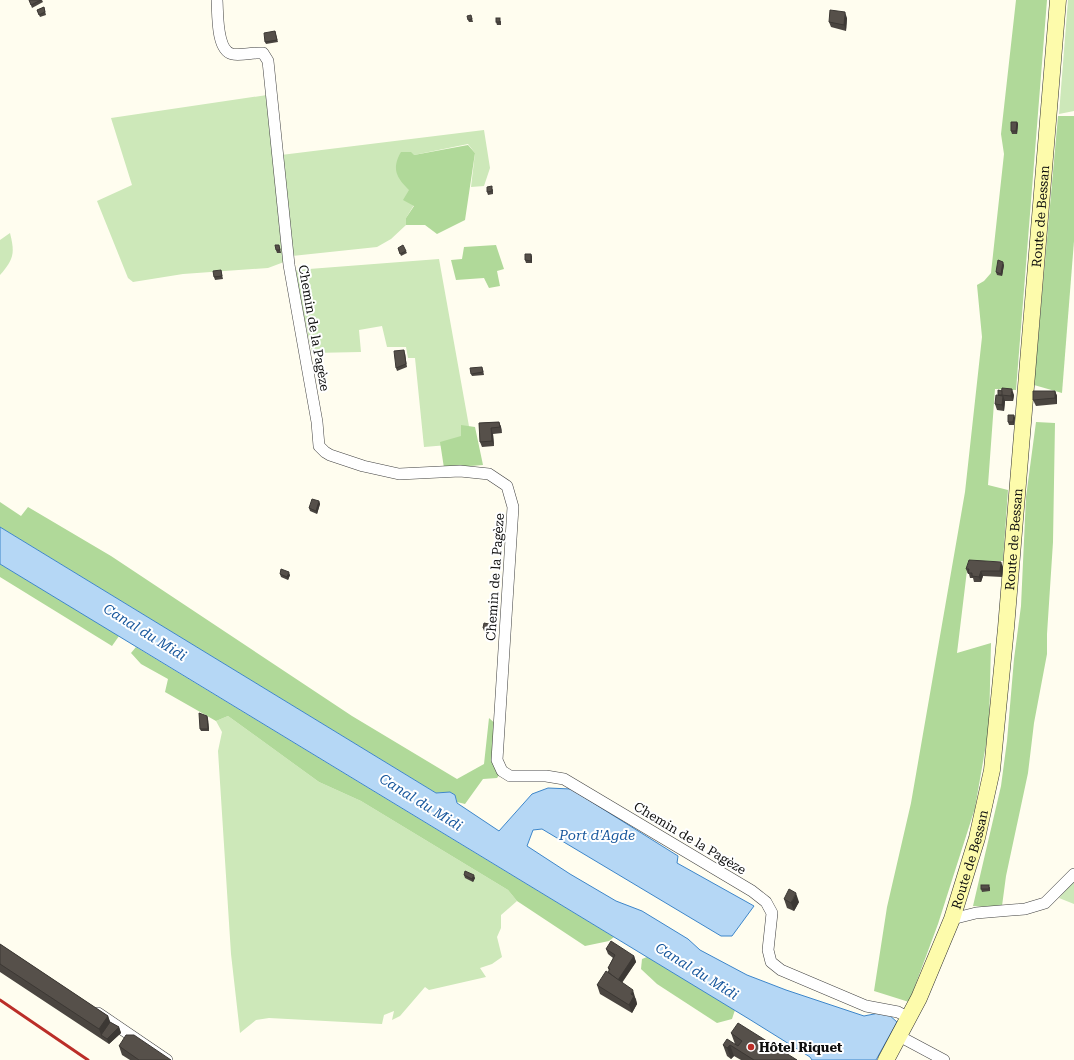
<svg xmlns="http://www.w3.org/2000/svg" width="1074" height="1060" font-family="'Roboto Serif',serif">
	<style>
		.green { fill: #cde8b9 }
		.forest { fill: #b0d999 }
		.water { fill: #b5d7f5; stroke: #3d86ca }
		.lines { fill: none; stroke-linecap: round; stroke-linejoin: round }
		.street-casing { stroke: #414141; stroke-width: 12 }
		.secondary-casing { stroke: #303030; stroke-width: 17 }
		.street { stroke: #fff; stroke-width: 11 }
		.secondary { stroke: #fdfbab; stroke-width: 16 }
		.rail { stroke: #bb2e28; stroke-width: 3 }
		.wall { fill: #4a4540 }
		.shaded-wall { fill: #3c3834 }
		.building { fill: #56504a; stroke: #3c3834 }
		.poi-dot { fill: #bb2e28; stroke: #fff; stroke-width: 1.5 }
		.labels { text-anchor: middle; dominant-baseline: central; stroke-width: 4; stroke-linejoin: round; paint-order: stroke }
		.street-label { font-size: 13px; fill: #0e0e0e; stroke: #fff }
		.poi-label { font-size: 13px; font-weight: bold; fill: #0e0e0e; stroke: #fff; text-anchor: start }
		.water-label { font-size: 14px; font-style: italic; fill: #19589d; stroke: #fff }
	</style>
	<rect width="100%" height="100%" fill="#fffdef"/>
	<g class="green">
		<path d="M1068 0H1074V111L1059 114Z"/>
		<path d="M267 95 284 262 268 268 183 274 133 282 128 278 97 201 132 185 111 118Z"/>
		<path d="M484 130 490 168 484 186 471 187 475 153 468 144 414 155 409 190 414 205 406 218V225L391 239 377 247 292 256 281 155Z"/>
		<path d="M10 233C15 253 14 259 0 275V240Z"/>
		<path d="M439 259 472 443 424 447 415 358H408L406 347H387L382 326 359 330 361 352 312 353 299 294 296 270Z"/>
		<path d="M228 716 319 782 361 801 508 890 517 901 501 915V928L497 937 502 957 492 964 480 968 486 977 429 990 425 987 400 1016 392 1020 394 1011 384 1015 382 1024 269 1018 256 1020 240 1033 231 954 218 751 222 732 216 721Z"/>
		<path d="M1074 881V904L1059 898Z"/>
	</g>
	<g class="forest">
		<path d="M1016 0H1047L1016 390 995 389 988 485 1008 490 1003 561 968 562 957 653 991 643 989 727 975 808 938 924 909 1002 874 991 887 907 911 803 965 492 982 337 977 285 984 281 991 273 1004 154 1001 134Z"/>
		<path d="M1058 116H1074V241L1062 393 1034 385Z"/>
		<path d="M468 145 475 153 465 220 437 234 425 225H406V218L414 206 403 200 409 190C397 178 391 169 401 152H411L414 155Z"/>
		<path d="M496 245 504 269 497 271 500 286 489 288 484 278 456 280 451 260 462 259 464 247Z"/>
		<path d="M1036 422 1055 423 1053 542 1047 634V654L1034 723 1028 773 1006 876 1002 906 1000 908 973 906 1001 786 1007 741 1014 659 1021 606 1026 497Z"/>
		<path d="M461 425 475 427 483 465 444 468 440 442 461 436Z"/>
		<path d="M0 502 21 516 28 507 111 556 352 716 457 779 484 764 489 718 499 727 502 771 497 778 483 779 465 804 457 802 455 795 450 792 436 793 0 527Z"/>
		<path d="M0 564 119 636 112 646 0 577Z"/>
		<path d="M136 647 614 937 609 941 585 946 517 901 508 890 361 801 319 782 228 716 216 721 165 692 168 679 141 664 131 653Z"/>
		<path d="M647 957 735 1010 732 1019 717 1023 657 984 641 969 642 959Z"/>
	</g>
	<path class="water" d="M0 527 436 793 450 792 455 795 457 803 499 831 532 794 548 788 571 789 678 856 677 863 754 906 732 936H721L542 829 533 830 527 846 570 874 616 901 642 911 688 939 700 950 747 975 786 990 864 1016 879 1013 888 1014 897 1022 876 1060H812L810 1057 749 1019 0 564Z"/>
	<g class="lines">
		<g class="street-casing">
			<g id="street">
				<path d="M217 0C218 13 216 50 232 54 241 56 253 52 263 53L268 61 289 265 317 422 319 446 325 452 330 455 363 466 399 474 460 471 489 474 507 486 513 507 497 760 502 771 510 776H546L564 779 752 891 766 902 772 913 768 950 771 962 781 970 866 1006 898 1012 909 1018"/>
				<path d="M952 919 976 913 1025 909 1045 903 1074 874"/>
				<path d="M98 1013 167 1060"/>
				<path d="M899 1036 944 1060"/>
			</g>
		</g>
		<g class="secondary-casing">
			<g id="secondary">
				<path id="s1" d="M886 1060 919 998 952 919 977 838 992 770 1006 628 1058 0"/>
			</g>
		</g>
		<use href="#street" class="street"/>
		<use href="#secondary" class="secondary"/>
		<path class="rail" d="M0 1000 88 1060"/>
	</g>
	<g class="wall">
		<path d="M29 0H42L43 2 32 8Z"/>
		<path d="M44 7 46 15 40 17 37 10Z"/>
		<path d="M472 18 473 22H469L468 20Z"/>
		<path d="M847 18 846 31 831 27 829 22Z"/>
		<path d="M501 21V25H497L496 22Z"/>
		<path d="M275 31 278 42 266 44 265 42Z"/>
		<path d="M1017 122 1018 124 1017 134H1012L1011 131Z"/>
		<path d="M493 189V194L488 195 487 192Z"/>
		<path d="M280 248 281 253H277L276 250Z"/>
		<path d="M398 248 406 251 407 253 401 256Z"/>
		<path d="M531 254 532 257V263H526L525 260Z"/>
		<path d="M1004 265 1002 276 997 275 996 272Z"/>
		<path d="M221 270 223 279 215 280 214 277Z"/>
		<path d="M405 353 407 367 397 371 396 368Z"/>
		<path d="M483 370 484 375 472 376 471 374Z"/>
		<path d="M1002 391 1014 395 1013 401H1005L1004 411 997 410 995 404 998 395Z"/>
		<path d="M1055 391 1057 396V404L1036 406 1033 400Z"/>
		<path d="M1014 415 1015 418 1014 425H1009L1008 422Z"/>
		<path d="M499 422 501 427 502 433 493 434 494 446 482 447 480 442 479 423Z"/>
		<path d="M319 501 320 504 317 514 310 511 309 508Z"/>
		<path d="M1003 567 1002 577 983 576 981 582H974L973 578H970L969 574H968L966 569Z"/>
		<path d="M280 574 290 575 288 580 281 577Z"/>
		<path d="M489 624 490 627 488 632 484 631 483 628Z"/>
		<path d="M207 716 208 719 209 731H201L200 729Z"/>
		<path d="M464 875 475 878 473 882 465 878Z"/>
		<path d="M990 887V891L982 892 981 889Z"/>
		<path d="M784 899 799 902 794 911 787 908Z"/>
		<path d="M0 944 108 1016 110 1022 119 1027 121 1033 109 1044 0 972Z"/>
		<path d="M606 949 634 956 636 962 622 983 636 999 637 1004 632 1013 600 994 597 985 609 971 608 968 613 958 608 954Z"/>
		<path d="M731 1033 797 1060H741L734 1056 731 1059 727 1056 723 1045 735 1044Z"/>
		<path d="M119 1046 171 1060H130L122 1055Z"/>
	</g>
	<g class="shaded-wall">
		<path d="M845 12 847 18 846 31 844 25Z"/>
		<path d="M1017 122 1018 124 1017 134 1016 131Z"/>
		<path d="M531 254 532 257V263L531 261Z"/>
		<path d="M1003 262 1004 265 1002 276 1001 274Z"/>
		<path d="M1012 389 1014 395 1013 401 1011 396Z"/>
		<path d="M1055 391 1057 396V404L1055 398Z"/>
		<path d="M1003 396 1005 401 1004 411 1002 405Z"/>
		<path d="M1014 415 1015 418 1014 425 1013 422Z"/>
		<path d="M499 422 501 427 502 433 500 427Z"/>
		<path d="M491 428 493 434 494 446 492 441Z"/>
		<path d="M319 501 320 504 317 514 316 511Z"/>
		<path d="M1001 562 1003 567 1002 577 1000 571Z"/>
		<path d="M981 571 983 576 981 582 979 577Z"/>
		<path d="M289 572 290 575 288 580 287 577Z"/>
		<path d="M489 624 490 627 488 632 487 629Z"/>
		<path d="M207 716 208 719 209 731 208 729Z"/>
		<path d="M474 875 475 878 473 882 472 879Z"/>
		<path d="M796 893 799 902 794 911 791 903Z"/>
		<path d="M634 956 636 962 619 986 617 981Z"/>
		<path d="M633 990 637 1004 632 1013 629 1005 631 994Z"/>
		<path d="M108 1016 112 1027 101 1035 103 1040 99 1029Z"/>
		<path d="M119 1027 121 1033 109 1044 107 1039Z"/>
		<path d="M730 1045 734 1056 731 1059 727 1048Z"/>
	</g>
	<g class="building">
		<path d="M29 0H41L31 5Z"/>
		<path d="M44 7 45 12 39 15 37 10Z"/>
		<path d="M830 10 845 12 844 25 829 22Z"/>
		<path d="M471 15 472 19 468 20 467 16Z"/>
		<rect x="496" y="18" width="4" height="4"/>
		<path d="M275 31 277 40 265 42 264 33Z"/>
		<path d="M1011 122H1017L1016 131H1011Z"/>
		<path d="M492 186V191L487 192V187Z"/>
		<path d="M275 245H279L280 250H276Z"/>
		<path d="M403 245 406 251 400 254 398 248Z"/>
		<path d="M525 254H531V261L525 260Z"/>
		<path d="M998 260 1003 262 1001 274 996 272Z"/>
		<path d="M221 270 222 276 214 277 213 271Z"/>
		<path d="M404 350 406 364 396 368 394 351Z"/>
		<path d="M482 367 483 372 471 374 470 368Z"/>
		<path d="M1002 388 1012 389 1011 396 1001 395Z"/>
		<path d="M998 390 1002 391V395H998Z"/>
		<path d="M1033 391H1055V398L1033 400Z"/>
		<path d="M996 395 1003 396 1002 405 995 404Z"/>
		<path d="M1008 415H1014L1013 422H1008Z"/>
		<path d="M499 422 500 427 491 428 492 441 480 442 479 423Z"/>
		<path d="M312 499 319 501 316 511 309 508Z"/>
		<path d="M969 560 1001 562 1000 571H981L979 577 972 576V573H968L969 569H966Z"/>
		<path d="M281 569 289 572 287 577 280 574Z"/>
		<path d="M484 623 489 624 487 629 483 628Z"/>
		<path d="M199 713 207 716 208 729H200Z"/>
		<path d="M465 871 474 875 472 879 464 875Z"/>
		<rect x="981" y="885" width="8" height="4"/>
		<path d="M789 889 796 893 791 903 784 899Z"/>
		<path d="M611 941 634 956 618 980 608 972 610 969 608 968 615 955 606 949Z"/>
		<path d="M0 944 108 1016 99 1029 0 964Z"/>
		<path d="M606 971 633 990 631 994 634 996 629 1005 597 985Z"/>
		<path d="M110 1022 119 1027 107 1039 101 1035Z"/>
		<path d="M738 1023 797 1060H754L730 1045 727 1048 723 1045 727 1039 738 1046 742 1041 731 1033Z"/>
		<path d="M126 1035H134L171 1060H139L119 1046Z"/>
	</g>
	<circle class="poi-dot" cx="751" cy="1047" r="4"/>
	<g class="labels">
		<g class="street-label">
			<text stroke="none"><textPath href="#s1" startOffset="866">Route de Bessan</textPath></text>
			<text transform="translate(314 328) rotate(80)">Chemin de la Pagèze</text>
			<text stroke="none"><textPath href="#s1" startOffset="542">Route de Bessan</textPath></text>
			<text transform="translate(495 577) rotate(-86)">Chemin de la Pagèze</text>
			<text transform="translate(690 838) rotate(31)">Chemin de la Pagèze</text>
			<text stroke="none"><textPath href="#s1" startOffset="218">Route de Bessan</textPath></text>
		</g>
		<g class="poi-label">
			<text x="759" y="1047">Hôtel Riquet</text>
		</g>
		<g class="water-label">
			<text transform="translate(145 632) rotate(32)">Canal du Midi</text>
			<text transform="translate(421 802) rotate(32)">Canal du Midi</text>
			<text x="597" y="835">Port d'Agde</text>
			<text transform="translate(697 971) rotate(32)">Canal du Midi</text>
		</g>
	</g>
</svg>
